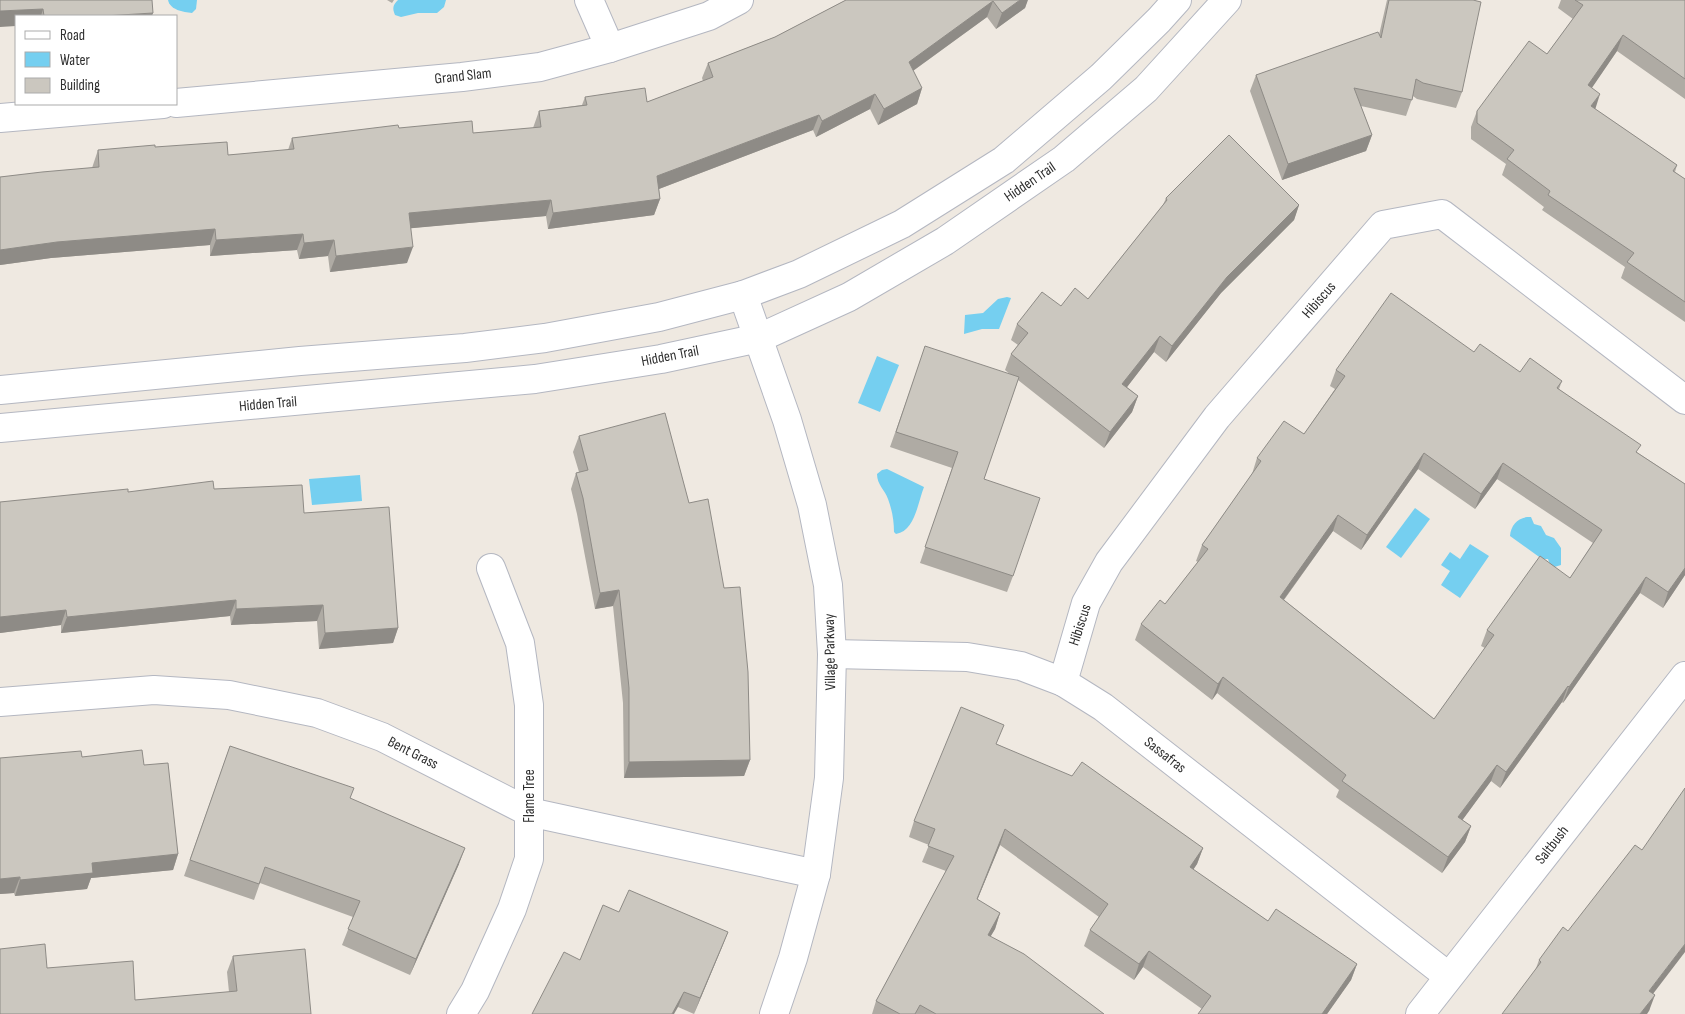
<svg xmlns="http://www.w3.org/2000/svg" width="1685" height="1014" font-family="'Sofia Sans Condensed',sans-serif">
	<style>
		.water { fill: #75cff0 }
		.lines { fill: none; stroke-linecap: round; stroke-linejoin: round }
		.minor-casing { stroke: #b4b7c1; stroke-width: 30 }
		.minor { stroke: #fff; stroke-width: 28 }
		.wall { fill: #afaba4; fill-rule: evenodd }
		.shaded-wall { fill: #8e8b86 }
		.building { fill: #cbc7bf; stroke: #8e8b86; fill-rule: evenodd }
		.labels { text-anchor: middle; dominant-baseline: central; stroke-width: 4; stroke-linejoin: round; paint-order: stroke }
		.street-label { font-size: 15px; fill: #2e2e2e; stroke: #fff }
	</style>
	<rect width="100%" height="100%" fill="#efe9e1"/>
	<g class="water">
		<path d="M168 0H197L196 9 192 13C183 12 170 10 168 0Z"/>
		<path d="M398 0H446L444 7 437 13H418L401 17 395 15C392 8 393 5 398 0Z"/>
		<path d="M1007 297 1011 298 999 329H982L964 334 965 315 983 313 998 299Z"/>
		<path d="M877 356 899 365 880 412 858 403Z"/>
		<path d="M887 469 924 487C918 502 915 531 896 534L894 532C894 520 892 510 888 499 885 490 877 485 877 474L882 470Z"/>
		<path d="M360 475 362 501 312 505 309 479Z"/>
		<path d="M1415 508 1430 519 1401 558 1386 547Z"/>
		<path d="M1527 517H1531L1534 524 1541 526 1546 535 1554 538 1561 548V565L1551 568 1548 559H1542L1510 536C1511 525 1517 519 1527 517Z"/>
		<path d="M1470 544 1489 556 1460 598 1441 585 1450 571 1441 565 1450 552 1460 559Z"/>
	</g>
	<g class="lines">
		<g class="minor-casing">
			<g id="minor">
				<path d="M589 0 610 48"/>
				<path d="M176 103 462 77 540 67 610 48 709 16 739 0"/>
				<path d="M0 118 163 104"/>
				<path d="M743 295 787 420 812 505 828 585 832 654 829 778 816 874 793 958 774 1014"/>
				<path d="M0 390 300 361 465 348 545 338 659 317 743 295 799 274 902 224 1004 160 1101 77 1159 20 1177 0"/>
				<path d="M0 428 535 379 661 359 759 338 849 297 945 241 1064 159 1146 89 1227 0"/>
				<path d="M832 654 967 657 1021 666 1063 682 1103 707 1448 976"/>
				<path d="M1063 682 1086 603 1109 562 1217 417 1383 225 1442 214 1685 400"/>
				<path d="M0 702 154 690 229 695 317 713 382 737 529 812 816 874"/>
				<path d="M461 1014 475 991 512 909 529 859V705L520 643 491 568"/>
				<path d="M1420 1014 1685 676"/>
			</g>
		</g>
		<use href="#minor" class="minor"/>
	</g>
	<g class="wall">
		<path d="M0 0 152 16H16Z"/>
		<path d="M387 0H394L392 3Z"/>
		<path d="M846 0 1027 1 1025 8 996 29 987 17 913 71 922 88 917 104 878 125 870 109 816 137 813 130 659 189 660 199 654 215 548 229 546 216 411 228 407 263 330 272 328 256 299 259 297 250 210 256V245L51 258 0 265V177L92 168 98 150 155 147 228 155 288 150 292 138 399 128 473 133 533 128 539 111 582 105 585 97 647 102 703 81 702 78 708 63 775 37Z"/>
		<path d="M1387 0H1473L1462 92 1456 108 1417 99 1413 96 1406 116 1361 106 1372 135 1366 151 1282 180 1250 91 1256 75 1379 35Z"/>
		<path d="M1561 0H1685V99L1617 51 1592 87 1595 109 1677 165 1675 172 1685 179V322L1621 278 1625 267 1542 210 1544 207 1502 175 1506 164 1471 139V127L1477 111 1547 54 1573 19 1558 8Z"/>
		<path d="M1166 198 1299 205 1294 220 1221 293 1166 362 1154 352 1127 387 1138 396 1132 412 1104 448 1018 380 984 479 1013 576 1007 592 920 563 952 468 890 447 920 362 1011 375 1005 370 1011 354 1018 345 1011 340 1017 324 1061 306 1088 299 1163 205Z"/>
		<path d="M1474 352 1520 372 1562 381 1559 389 1638 453 1685 484V575L1663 608 1640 593 1563 703 1562 702 1500 788 1491 781 1462 820 1471 826 1465 842 1442 873 1336 797 1339 790 1217 693 1212 700 1135 640 1141 624 1165 604 1198 562 1196 561 1202 545 1252 474 1257 458 1304 434 1335 389 1330 386 1336 370ZM1418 469 1475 509 1497 479 1593 543 1570 578 1487 630 1481 646 1485 648 1434 719 1284 600 1333 531 1361 550Z"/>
		<path d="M579 436 750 760 744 776 624 778 623 703 613 606 595 609 577 514 571 489 576 473 579 472 573 452Z"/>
		<path d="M214 489 304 513 398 628 393 643 319 649 317 621 231 625 230 616 61 633V625L0 633V502Z"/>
		<path d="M997 744 1203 848 1197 864 1193 870 1268 921 1357 964 1351 980 1327 1014H1198L1202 1009 1143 967 1134 980 1084 946 1090 930 1099 917 1000 845 977 900 1000 913 995 929 990 937 1104 1014H872L876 1001 946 871 922 862 929 845 909 837 914 821Z"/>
		<path d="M230 746 350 798 459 864 410 975 342 945 353 917 260 883 254 900 184 876Z"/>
		<path d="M82 757 144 765 178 854 173 870 91 878 87 889 15 896 14 893 0 894V758Z"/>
		<path d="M728 932 722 947 694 1014 678 1007 580 960Z"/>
		<path d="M233 956 311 1014H0L47 968 135 1000 229 992 227 972Z"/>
		<path d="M1539 960 1653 994 1649 1011 1535 971Z"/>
	</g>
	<g class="shaded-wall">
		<path d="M1020 0H1028L1025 8 996 29 1002 13Z"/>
		<path d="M993 1 987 17 903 78 909 62Z"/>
		<path d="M43 9 41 16H16V26L0 27V11Z"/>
		<path d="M153 13 152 16H104Z"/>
		<path d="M1623 35 1617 51 1583 101 1588 85Z"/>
		<path d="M922 88 917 104 878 125 884 109Z"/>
		<path d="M875 94 870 109 816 137 822 121Z"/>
		<path d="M1600 94 1595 110 1591 106Z"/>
		<path d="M819 115 813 130 651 192 657 176Z"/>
		<path d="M1372 135 1366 151 1282 180 1288 164Z"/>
		<path d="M660 199 654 215 548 229 553 213Z"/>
		<path d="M551 200 546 216 403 229 409 213Z"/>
		<path d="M1299 205 1294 220 1221 293 1166 362 1172 346 1227 277Z"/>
		<path d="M215 229 210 245 51 258 0 265V250L57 242Z"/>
		<path d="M303 234 297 250 210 256 216 240Z"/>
		<path d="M334 240 328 256 299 259 304 243Z"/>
		<path d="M413 247 407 263 330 272 336 256Z"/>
		<path d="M1160 336 1154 352 1117 400 1122 384Z"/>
		<path d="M1138 396 1132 412 1104 448 1110 432Z"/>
		<path d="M1424 453 1418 469 1361 550 1367 535Z"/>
		<path d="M1503 463 1497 479 1475 509 1481 494Z"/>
		<path d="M1338 515 1333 531 1274 613 1280 597Z"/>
		<path d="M1685 568V575L1663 608 1668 592Z"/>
		<path d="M1646 577 1640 593 1563 703 1569 687Z"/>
		<path d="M619 590 613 606 595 609 600 593Z"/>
		<path d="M236 600 230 616 61 633 67 617Z"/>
		<path d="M323 605 317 621 231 625 236 609Z"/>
		<path d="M66 610 61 625 0 633V617Z"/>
		<path d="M398 628 393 643 319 649 325 633Z"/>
		<path d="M1223 677 1217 693 1212 700 1218 684Z"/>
		<path d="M1568 686 1562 702 1500 788 1506 772Z"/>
		<path d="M750 760 744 776 624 778 629 762Z"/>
		<path d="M1497 765 1491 781 1453 833 1458 817Z"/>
		<path d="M1471 826 1465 842 1442 873 1448 857Z"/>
		<path d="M1005 829 1000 845 971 915 977 899Z"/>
		<path d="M465 848 459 864 410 975 416 959Z"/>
		<path d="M1203 848 1197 864 1184 883 1190 867Z"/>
		<path d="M178 854 173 870 91 878 87 889 15 896 20 880 92 863Z"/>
		<path d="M20 877 14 893 0 894V879Z"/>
		<path d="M1000 913 995 929 982 951 988 935Z"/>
		<path d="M728 932 722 947 694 1014 700 998Z"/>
		<path d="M1685 944V952L1643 1007 1649 991Z"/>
		<path d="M1149 951 1143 967 1134 980 1139 964Z"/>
		<path d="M1357 964 1351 980 1327 1014H1322Z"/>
		<path d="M684 992 678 1007 674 1014H672Z"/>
		<path d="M1655 995 1649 1011 1647 1014H1640Z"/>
	</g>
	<g class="building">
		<path d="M0 0H152L153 13 104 16H44L43 9 0 11Z"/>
		<path d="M846 0H1020L1002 13 993 1 909 62 922 88 884 109 875 94 822 121 819 115 657 176 660 199 553 213 551 200 409 213 413 247 336 256 334 240 304 243 303 234 216 240 215 229 57 242 0 250V177L42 172 99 167 98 150 155 145V147L227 142 228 155 294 149 292 138 398 125 399 128 472 121 473 133 541 127 539 111 587 105 585 97 645 88 647 102 713 77 708 63 775 37Z"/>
		<path d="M1389 0H1473L1481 2 1462 92 1423 83 1416 79 1412 100 1354 88 1372 135 1288 164 1256 75 1378 32 1381 38Z"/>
		<path d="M1575 0H1685V79L1623 35 1588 85 1600 94 1591 106 1677 165 1673 171 1685 179V302L1627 262 1634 253 1548 195 1550 191 1507 159 1514 150 1477 123V111L1529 41 1547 54 1583 5Z"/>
		<path d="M1229 135 1299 205 1227 277 1172 346 1160 336 1122 384 1138 396 1110 432 1011 354 1028 333 1017 324 1042 292 1061 306 1075 288 1088 299 1167 200 1166 198Z"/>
		<path d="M1391 293 1474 352 1480 344 1520 372 1530 358 1562 381 1557 388 1641 445 1636 452 1685 484V568L1668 592 1646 577 1569 687 1568 686 1506 772 1497 765 1458 817 1471 826 1448 857 1342 781 1346 775 1223 677 1218 684 1141 624 1160 600 1165 604 1208 549 1202 545 1261 461 1257 458 1284 421 1304 434 1345 376 1336 370ZM1424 453 1481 494 1503 463 1602 530 1570 578 1540 556 1487 630 1494 635 1434 719 1280 597 1338 515 1367 535Z"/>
		<path d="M925 346 1019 377 984 479 1040 498 1013 576 925 547 958 452 896 432Z"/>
		<path d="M665 413 689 503 708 499 724 588 740 587 748 672 750 760 629 762V688L619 590 600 593 583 498 576 473 588 470 579 436Z"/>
		<path d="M213 481 214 489 302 485 304 513 389 507 398 628 325 633 323 605 236 609V600L67 617 66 610 0 617V502L128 489V492Z"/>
		<path d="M961 707 1004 725 996 744 1072 776 1082 762 1203 848 1190 867 1268 921 1276 909 1357 964 1322 1014H1198L1211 996 1149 951 1139 964 1090 930 1108 904 1005 829 977 899 1000 913 988 935 1024 954 1104 1014H936L920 1005 915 1014H900L876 1001 954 856 928 846 935 829 914 821Z"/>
		<path d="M230 746 354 788 350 798 465 848 416 959 348 929 360 901 265 867 259 884 190 860Z"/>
		<path d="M142 750 144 765 168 763 178 854 92 863 93 873 20 880V877L0 879V758L81 751 82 757Z"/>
		<path d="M1685 788V944L1649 991 1655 995 1640 1014H1502L1541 962 1539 960 1563 927 1568 931 1635 845 1642 850Z"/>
		<path d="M629 890 728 932 700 998 684 992 672 1014H532L564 952 580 960 603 905 619 912Z"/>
		<path d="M45 944 47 968 133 961 135 1000 237 991 233 956 305 949 311 1014H0V949Z"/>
	</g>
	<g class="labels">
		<g class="street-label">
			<text transform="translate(463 76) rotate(-6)">Grand Slam</text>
			<text transform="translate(1030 182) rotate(-34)">Hidden Trail</text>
			<text transform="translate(1319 300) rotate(-49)">Hibiscus</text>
			<text transform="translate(670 356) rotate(-11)">Hidden Trail</text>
			<text transform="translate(268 404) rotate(-5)">Hidden Trail</text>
			<text transform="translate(1080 625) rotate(-72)">Hibiscus</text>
			<text transform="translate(830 652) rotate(-91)">Village Parkway</text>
			<text transform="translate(413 753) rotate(27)">Bent Grass</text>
			<text transform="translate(1165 755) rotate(38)">Sassafras</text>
			<text transform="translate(529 796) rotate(-90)">Flame Tree</text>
			<text transform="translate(1552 845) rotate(-52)">Saltbush</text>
		</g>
	</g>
	<rect x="15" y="15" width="162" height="90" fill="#ffffff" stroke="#ababab"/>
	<rect x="25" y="31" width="25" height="8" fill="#ffffff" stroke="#ababab"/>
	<text x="60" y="40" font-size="15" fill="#2e2e2e">Road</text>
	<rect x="25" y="52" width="25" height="15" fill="#75cff0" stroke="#ababab"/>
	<text x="60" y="65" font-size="15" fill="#2e2e2e">Water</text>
	<rect x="25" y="78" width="25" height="15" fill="#cbc7bf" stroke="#ababab"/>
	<text x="60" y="90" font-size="15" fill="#2e2e2e">Building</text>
</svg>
